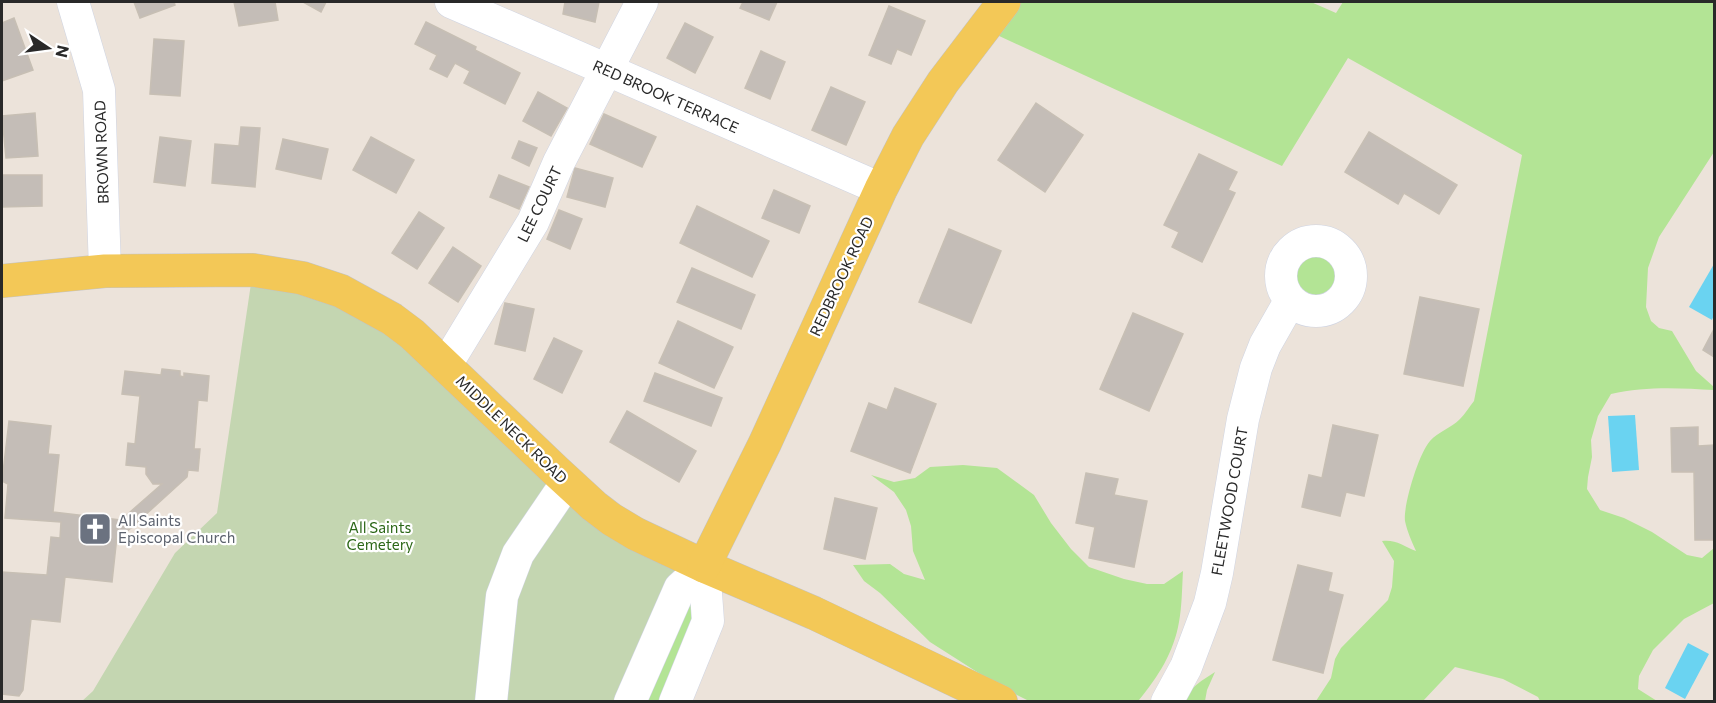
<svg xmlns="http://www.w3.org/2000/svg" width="1716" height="703" font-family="Commissioner,sans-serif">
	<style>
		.green { fill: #b3e495 }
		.cemetery { fill: #c4d6b1 }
		.water { fill: #6ad3f1 }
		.building { fill: #c4bdb7; stroke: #c7bfb4; stroke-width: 1.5 }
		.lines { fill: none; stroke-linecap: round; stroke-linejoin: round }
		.minor-casing { stroke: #cfd4e2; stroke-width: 33 }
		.major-casing { stroke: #c3c3c3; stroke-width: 34 }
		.minor { stroke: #fff; stroke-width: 32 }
		.major { stroke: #f3c857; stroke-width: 33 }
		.labels { text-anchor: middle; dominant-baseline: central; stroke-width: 4.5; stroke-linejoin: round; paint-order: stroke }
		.street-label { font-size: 15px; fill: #292929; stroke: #fff }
		.worship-label { font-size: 15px; fill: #5b616d; stroke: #fff; text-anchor: start }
		.park-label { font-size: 15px; fill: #2c6718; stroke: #fff }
	</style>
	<rect width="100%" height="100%" fill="#ece3da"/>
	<g class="green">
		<path d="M1004 2H1311L1336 13 1343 2H1714V152L1659 237 1648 268 1646 307 1651 321 1659 328 1672 331 1696 371 1714 387V390C1680 388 1645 386 1611 394L1598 416 1591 440 1592 457 1588 477 1587 489 1600 510 1624 518 1652 532 1687 555 1702 558 1714 548V603L1684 619 1653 650 1639 676 1638 689 1657 701H1540L1538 697 1503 679 1455 667 1423 701H1316L1331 678 1335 659 1341 648 1388 600 1392 587 1394 561 1382 541C1395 539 1404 546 1416 551 1412 542 1407 531 1405 521 1403 505 1419 453 1430 441 1438 432 1451 428 1460 419 1465 414 1469 407 1474 401L1522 155 1348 58 1282 166 984 29Z"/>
		<circle cx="1317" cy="276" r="29"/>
		<path d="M963 465 997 468 1034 495 1051 523 1071 549 1089 567 1124 579 1147 584H1164L1183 571C1182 588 1182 606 1179 622 1174 652 1158 677 1139 700L1137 701H1029L999 686 930 642 880 593 864 581 853 565 890 564 904 574 925 580 913 551 911 526 906 510 894 492 871 475 894 482 915 478 930 467Z"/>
		<path d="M701 577V623L669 701 635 702Z"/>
		<path d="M1215 672 1207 690 1205 701 1184 702C1189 687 1203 680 1215 672Z"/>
	</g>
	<path class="cemetery" d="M253 270 343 296 565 484 703 565 627 701 81 702 93 691 175 553 217 513Z"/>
	<g class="water">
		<path d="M1714 264V315L1712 320 1689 307Z"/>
		<path d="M1635 415 1639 470 1612 472 1608 416Z"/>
		<path d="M1688 643 1709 654 1685 699 1665 688Z"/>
	</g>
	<g class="building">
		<path d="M134 2H174L175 5 140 18Z"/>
		<path d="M234 2H275L278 20 239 26Z"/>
		<path d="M303 2H326L321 12Z"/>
		<path d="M565 2H599L595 22 563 14Z"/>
		<path d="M743 2H777L769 20 740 8Z"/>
		<path d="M889 6 925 21 911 55 897 49 891 64 869 55Z"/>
		<path d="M14 18 33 70 2 81V23Z"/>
		<path d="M426 22 476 47 475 50 520 73 505 104 464 83 470 71 455 63 447 77 430 69 437 55 415 44Z"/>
		<path d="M685 23 713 37 695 73 667 58Z"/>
		<path d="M154 39 184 41 180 96 150 94Z"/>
		<path d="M761 51 785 62 770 99 745 88Z"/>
		<path d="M831 87 865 102 846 145 812 130Z"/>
		<path d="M538 92 567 108 551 136 523 121Z"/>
		<path d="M1036 103 1083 135 1045 192 998 160Z"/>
		<path d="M35 113 38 156 6 158 2 116Z"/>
		<path d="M604 114 656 137 642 167 590 144Z"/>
		<path d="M241 127 260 128 255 187 212 183 215 144 239 146Z"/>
		<path d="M1369 132 1457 185 1439 214 1404 193 1398 204 1345 172Z"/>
		<path d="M160 137 191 141 185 186 154 182Z"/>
		<path d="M371 137 414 160 396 193 353 170Z"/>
		<path d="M283 139 328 149 321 179 276 169Z"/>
		<path d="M519 141 537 148 529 166 512 158Z"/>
		<path d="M1199 154 1237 172 1228 190 1235 193 1202 262 1172 247 1179 232 1164 225Z"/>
		<path d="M575 168 613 178 605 207 567 197Z"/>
		<path d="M2 175H42V206L2 207Z"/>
		<path d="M499 175 529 187 519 209 490 197Z"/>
		<path d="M774 190 810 206 799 233 762 218Z"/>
		<path d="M697 206 769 241 752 277 680 243Z"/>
		<path d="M559 210 582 219 570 249 547 239Z"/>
		<path d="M419 212 444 228 417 269 392 253Z"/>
		<path d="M949 229 1001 251 971 323 919 302Z"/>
		<path d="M453 247 481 266 458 302 429 283Z"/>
		<path d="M692 268 755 295 741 329 677 302Z"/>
		<path d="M1420 297 1479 309 1463 386 1404 374Z"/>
		<path d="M505 303 534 309 525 351 495 344Z"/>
		<path d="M1133 313 1183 334 1149 411 1100 389Z"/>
		<path d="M678 321 733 347 714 388 659 363Z"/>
		<path d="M1714 329V357L1703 350Z"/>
		<path d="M554 338 582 351 562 393 534 379Z"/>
		<path d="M162 369 180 371V376L184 377V373L209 376 207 401 198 400 194 449H200L198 471 188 470 187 477 122 536H117L112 582 65 577 60 622 31 619 23 690 19 696 2 694V572L47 575 51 537 60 538 61 522 5 518 8 484 2 481 9 421 51 426 48 454 59 455 53 512 121 520 162 484H153L146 474V467L126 465 128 443 135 444 140 396 122 394 125 371 161 375Z"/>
		<path d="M655 373 722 398 711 426 644 401Z"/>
		<path d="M895 388 936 404 910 473 851 451 869 403 887 410Z"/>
		<path d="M627 411 696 451 679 482 610 442Z"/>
		<path d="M1333 425 1378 435 1364 496 1346 492 1340 516 1302 507 1309 475 1322 478Z"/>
		<path d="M1698 427V446L1714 445V540H1695L1694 472H1672L1671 428Z"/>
		<path d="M1086 473 1118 479 1114 495 1147 501 1134 567 1089 558 1095 527 1076 523Z"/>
		<path d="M835 498 877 508 865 559 824 549Z"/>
		<path d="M1298 565 1332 573 1328 591 1343 595 1323 673 1273 660Z"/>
	</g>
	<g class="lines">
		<g class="minor-casing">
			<g id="minor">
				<path d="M73 2 99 90 105 271"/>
				<path d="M451 2 881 189"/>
				<circle cx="1316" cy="276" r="35"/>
				<path d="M446 365 533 222 559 162 642 2"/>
				<path d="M491 702 502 596 518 554 567 482"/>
				<path d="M630 702 680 588 704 566"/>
				<path d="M675 702 708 621 704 566"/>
				<path d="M1167 702 1186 667 1210 603 1217 573 1243 419 1256 368 1265 345 1290 301"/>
			</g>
		</g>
		<g class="major-casing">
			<g id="major">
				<path d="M2 281 105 271 253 270 302 278 341 291 392 319 412 334 556 471 594 506 611 519 636 534 704 566 814 613 1001 702"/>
				<path d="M704 566 765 443 881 189 908 136 943 82 1004 2"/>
			</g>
		</g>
		<use href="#minor" class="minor"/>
		<use href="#major" class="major"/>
	</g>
	<defs>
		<g id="church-square" transform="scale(1.725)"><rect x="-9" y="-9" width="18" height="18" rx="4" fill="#6b7280" stroke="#fff"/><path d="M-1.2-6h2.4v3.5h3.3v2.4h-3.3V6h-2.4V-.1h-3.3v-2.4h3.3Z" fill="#fff"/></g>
	</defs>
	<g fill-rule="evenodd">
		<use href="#church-square" x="95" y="529"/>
	</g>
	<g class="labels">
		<g class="street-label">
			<text transform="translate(666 96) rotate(24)">RED BROOK TERRACE</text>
			<text transform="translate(101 152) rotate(-92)">BROWN ROAD</text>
			<text transform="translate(539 204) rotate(-64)">LEE COURT</text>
			<text transform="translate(841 276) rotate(-65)">REDBROOK ROAD</text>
			<text transform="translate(512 429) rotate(44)">MIDDLE NECK ROAD</text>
			<text transform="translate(1229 501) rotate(-80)">FLEETWOOD COURT</text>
		</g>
		<g class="worship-label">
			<text x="118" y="520">All Saints<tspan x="118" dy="17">Episcopal Church</tspan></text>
		</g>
		<g class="park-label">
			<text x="380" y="527">All Saints<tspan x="380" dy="17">Cemetery</tspan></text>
		</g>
	</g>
	<rect width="1716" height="703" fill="none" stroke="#292929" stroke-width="6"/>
	<g transform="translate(48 48) rotate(103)" stroke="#ffffff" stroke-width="4.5" paint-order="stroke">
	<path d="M0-4.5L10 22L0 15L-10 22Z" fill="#292929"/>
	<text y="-9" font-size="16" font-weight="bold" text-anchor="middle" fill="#292929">N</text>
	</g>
</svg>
